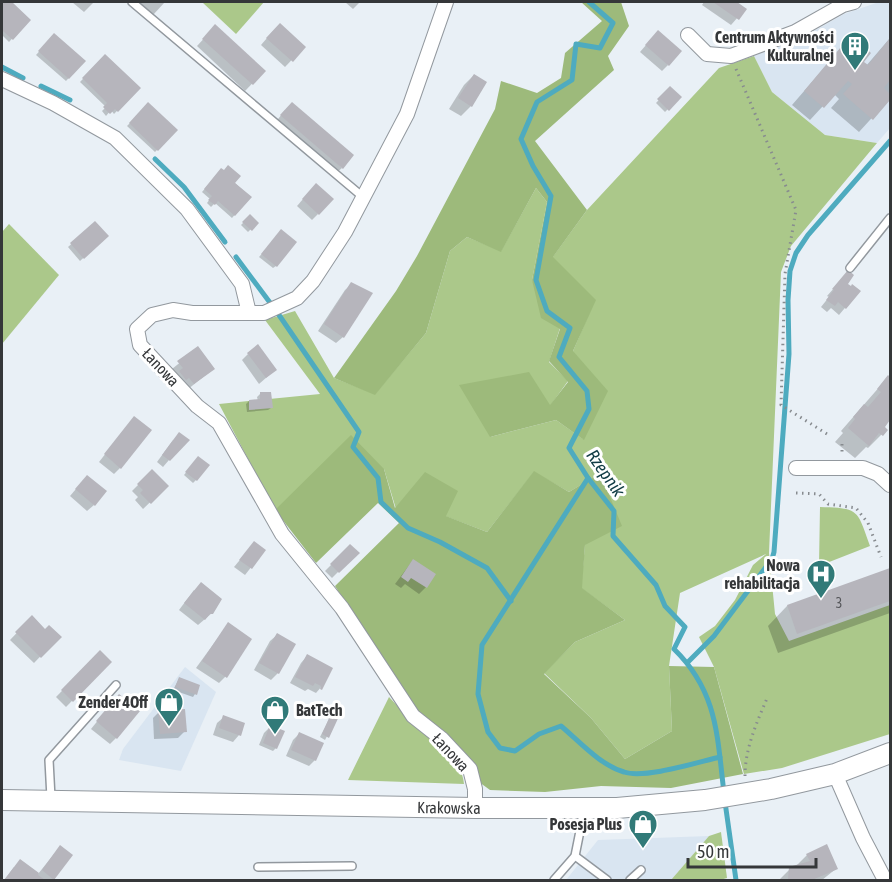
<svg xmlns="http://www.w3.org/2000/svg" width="892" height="882" font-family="'Asap Condensed',sans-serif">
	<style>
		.built { fill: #d9e5f1 }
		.green { fill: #abc88a }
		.forest { fill: #9dba7b }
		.shadow { fill: #0003 }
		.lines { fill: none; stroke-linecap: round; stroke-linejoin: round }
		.stream { stroke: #4eabbf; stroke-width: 5 }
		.building { fill: #b6b5bc }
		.service-casing { stroke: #92989e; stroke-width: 10 }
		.minor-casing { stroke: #92989e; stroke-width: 16 }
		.secondary-casing { stroke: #92989e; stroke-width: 22 }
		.path { stroke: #878b8f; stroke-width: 3; stroke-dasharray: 1.5 4.5; stroke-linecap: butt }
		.service { stroke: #fff; stroke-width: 7 }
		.minor { stroke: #fff; stroke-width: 14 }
		.secondary { stroke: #fff; stroke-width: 20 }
		.labels { text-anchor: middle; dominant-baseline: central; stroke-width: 6; stroke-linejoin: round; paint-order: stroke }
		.number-label { font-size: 14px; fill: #55565a }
		.poi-label { font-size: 16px; font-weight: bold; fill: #353739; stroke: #fff; text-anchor: end }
		.street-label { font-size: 16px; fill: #353739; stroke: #fff }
		.water-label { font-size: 18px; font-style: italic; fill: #113c45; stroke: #fff }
	</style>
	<rect width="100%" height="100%" fill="#e9f0f6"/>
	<g class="built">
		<path d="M879 2H890V128L877 143 825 135 772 92 754 56 800 39 844 14Z"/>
		<path d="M185 667 216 692 181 771 119 760 123 749Z"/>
		<path d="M709 836 671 880H566L598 840Z"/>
	</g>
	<g class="green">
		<path d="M202 2H264L236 34Z"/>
		<path d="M754 56 772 92 825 135 877 143 791 246 781 272 769 553 775 614 789 641 890 605V734L782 768 744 774 714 667 699 637 715 626 735 600 753 565 766 554 680 593 669 666 672 731 625 759 591 718 544 673 575 642 625 620 581 588 585 545 599 474 569 492 534 472 487 532 445 516 396 509 384 469 275 510 219 404 320 394 265 320 295 311 334 378 375 394 426 333 450 251 467 237 501 251 536 188 547 202 532 280 560 328 549 362 568 381 550 406 490 437 556 420 583 439 573 351 595 300 552 258 587 210 719 68Z"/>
		<path d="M9 224 59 275 2 344V232Z"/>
		<path d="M820 507C860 508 857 510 870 546L819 566Z"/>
		<path d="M389 697C398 706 406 716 415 725 432 742 462 758 464 784L348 780Z"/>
		<path d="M721 832 727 878 720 880H671L709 836Z"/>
	</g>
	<g class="forest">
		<path d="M581 2H621L629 26 608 56 614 70 535 141 587 210 553 257 596 300 573 351 608 391 584 440 556 420 490 437 459 385 529 372 550 405 568 382 549 361 560 329 541 318 532 280 547 202 536 188 501 252 467 237 450 251 426 333 375 395 334 378 396 291 417 256 495 109 501 81 537 93 561 78 565 53 602 21Z"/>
		<path d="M351 435 384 469 395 508 425 472 458 491 446 516 487 532 534 471 569 492 600 473 622 526 585 545 582 588 625 620 575 642 544 674 591 718 625 759 672 731 669 666 714 667 743 774 671 788 601 786 545 792 490 790 479 782 475 770 465 753 415 712 335 586 399 523 378 503 316 563 275 510Z"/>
	</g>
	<g class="shadow">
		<path d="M2 2H9L29 20 9 42 2 35Z"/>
		<path d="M72 2H94L84 12Z"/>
		<path d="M137 2H165L153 15Z"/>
		<path d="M345 2H360L353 9Z"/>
		<path d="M704 2H734L745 9 731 25 702 5Z"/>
		<path d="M273 31 304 47 285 67 261 45Z"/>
		<path d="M209 33 264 71 245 91 197 46Z"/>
		<path d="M54 35 84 61 66 81 36 55Z"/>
		<path d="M851 37 862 62 866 66 890 38V98L859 132 831 108 839 99 834 94 810 120 792 105Z"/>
		<path d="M652 38 668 65 662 71 640 52Z"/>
		<path d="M105 56 139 88 114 114 111 110 106 116 102 111 106 107 80 82Z"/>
		<path d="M474 75 471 106 461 116 449 109 464 85Z"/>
		<path d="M670 88 680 97 665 112 656 103Z"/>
		<path d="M148 105 176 130 155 152 127 126Z"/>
		<path d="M285 110 342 168 335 174 275 123Z"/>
		<path d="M221 170 250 197 232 218 215 203 211 207 207 203 210 199 202 192Z"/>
		<path d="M310 191 318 214 312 220 297 206Z"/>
		<path d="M250 216 257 223 248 232 241 225Z"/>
		<path d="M95 223 107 236 80 261 68 247Z"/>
		<path d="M279 234 276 266 273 268 259 257Z"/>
		<path d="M842 279 845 284 859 291 839 315 831 308 827 312 821 307 829 297 827 296Z"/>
		<path d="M352 284 343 337 336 343 318 331 345 290Z"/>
		<path d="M198 348 213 369 187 390 172 369Z"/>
		<path d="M248 354 275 370 259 384 242 360Z"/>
		<path d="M888 377 890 379V418L882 427 886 430 868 448 866 447 855 458 835 442 843 433 841 431Z"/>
		<path d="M260 394 271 408 268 410 247 412 246 404 249 401H258L257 397Z"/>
		<path d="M128 425 120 468 114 474 99 462Z"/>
		<path d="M173 440 169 460 163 467 157 462Z"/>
		<path d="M196 460V480L193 483 184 475Z"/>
		<path d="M152 471 167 486 143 509 135 500 138 497 132 491Z"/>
		<path d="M81 483 94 505 87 511 70 496Z"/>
		<path d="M254 543 264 551 245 575 234 567Z"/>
		<path d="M350 546 357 553 332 578 325 571Z"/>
		<path d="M413 560 426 587 419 594 405 584 401 588 395 584Z"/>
		<path d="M890 570V613L778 653 768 626 787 606Z"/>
		<path d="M194 590 212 613 198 625 179 610Z"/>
		<path d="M32 617 45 631 59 637 34 663 10 640Z"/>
		<path d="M228 624 225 677 219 683 196 668Z"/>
		<path d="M277 635 278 673 271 680 254 670 270 641Z"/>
		<path d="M100 652 110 662 66 707 56 697Z"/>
		<path d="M307 656 322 686 316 693 308 689 305 691 290 683 301 663Z"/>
		<path d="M179 679 195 694 193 697 173 690Z"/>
		<path d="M113 702 116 738 110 744 91 729Z"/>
		<path d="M330 709 339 713 325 740 320 737 329 719 324 717Z"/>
		<path d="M159 712 185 731 178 738 154 739 153 718Z"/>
		<path d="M224 717 239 735 233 742 213 735 217 723Z"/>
		<path d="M270 727 276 748 273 751 259 745 264 733Z"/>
		<path d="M299 734 315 760 309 766 286 756 293 740Z"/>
		<path d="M54 854 53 879 52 880H4L14 867 38 874Z"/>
		<path d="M807 855 837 868 822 880H779L790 869 797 865Z"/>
	</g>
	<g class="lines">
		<g class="stream">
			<path d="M589 2 613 23 600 48 576 44 572 80 537 102 521 139 533 166 551 196 536 280 547 311 570 328 559 357 587 391 589 409 569 448 588 478 614 511 613 536 656 585 665 606 685 627 674 649C718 692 717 736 724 793"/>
			<path d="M2 67 23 78"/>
			<path d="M41 86 70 100"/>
			<path d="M155 159 184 187 225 242"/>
			<path d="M236 257 271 304"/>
			<path d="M279 315 359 432 353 447 378 478 381 502 408 528 440 542 487 568 511 601"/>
			<path d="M588 478 482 645 478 694 488 732 500 748 515 751 539 734 561 726C580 742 600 765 624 772 645 779 698 762 720 757"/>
			<path d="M688 662 714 636 772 559 774 552 789 354 788 300 790 271 796 253 808 235 890 141"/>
			<path d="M725 802 736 880"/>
		</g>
	</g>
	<g class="building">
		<path d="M2 2H12L31 20 13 40 3 31 2 32Z"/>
		<path d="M713 2H737L747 9 739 20Z"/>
		<path d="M280 23 306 47 293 62 266 38Z"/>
		<path d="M215 24 266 71 253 85 202 39Z"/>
		<path d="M658 30 682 51 669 66 645 45Z"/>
		<path d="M54 33 86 61 69 79 38 51Z"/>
		<path d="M851 35 871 53 864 62 868 65 890 38V80L884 88 890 94V100L873 120 843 94 852 84 848 81 824 108 804 91Z"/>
		<path d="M105 54 141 88 118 112 115 109 110 114 103 107 107 103 82 78Z"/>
		<path d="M474 74 487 82 472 107 458 98Z"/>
		<path d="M670 86 682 97 669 111 657 99Z"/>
		<path d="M148 102 178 130 158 151 129 123Z"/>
		<path d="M292 102 354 155 343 169 280 115Z"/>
		<path d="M228 165 241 176 235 183 252 197 235 216 218 201 215 205 208 200 212 196 204 189 221 168 224 170Z"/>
		<path d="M316 183 334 199 319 215 302 199Z"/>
		<path d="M250 214 259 223 252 231 242 222Z"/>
		<path d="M95 221 109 236 84 259 70 243Z"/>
		<path d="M281 229 297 242 277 267 261 254Z"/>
		<path d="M848 270 854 275 848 284 851 286 852 284 861 291 846 309 838 302 835 306 826 300 834 290 832 289Z"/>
		<path d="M351 282 373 293 344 338 324 324Z"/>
		<path d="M258 344 277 370 266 378 247 353Z"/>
		<path d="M198 346 215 369 194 384 189 378 186 380 179 371 183 368 177 361Z"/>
		<path d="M888 375 890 377V420L885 427 888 430 883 436 879 433 869 446 848 428 855 419 853 417 864 404 868 407 881 392 877 389Z"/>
		<path d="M260 392H271L273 408 249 410V400L260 399Z"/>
		<path d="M134 416 152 430 121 469 104 454Z"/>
		<path d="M179 432 190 440 170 461 162 455Z"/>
		<path d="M198 456 210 465 197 481 185 472Z"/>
		<path d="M152 469 169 486 151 504 140 493 143 490 137 484Z"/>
		<path d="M87 475 107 491 95 506 75 489Z"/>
		<path d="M254 541 266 550 252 569 239 560Z"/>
		<path d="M350 544 360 553 339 573 330 564Z"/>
		<path d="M413 559 436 574 427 588 411 578 408 582 401 577Z"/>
		<path d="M890 568V601L797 634 787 605Z"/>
		<path d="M201 582 222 599 213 614H210L205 620 184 603Z"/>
		<path d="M32 615 45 629 49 625 62 637 41 658 15 632Z"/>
		<path d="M228 622 252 639 227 678 202 661Z"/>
		<path d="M277 633 296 644 279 674 259 663Z"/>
		<path d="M100 650 112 662 73 702 61 690Z"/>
		<path d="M307 654 333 668 322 690 320 689 321 686 315 683 313 686 295 677Z"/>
		<path d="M179 677 200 685 197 695 175 687Z"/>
		<path d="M119 694 140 711 117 739 96 721Z"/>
		<path d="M329 707 341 712 329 738 322 734 330 716 326 714Z"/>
		<path d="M185 709 187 732 160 734 158 710Z"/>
		<path d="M223 715 245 723 241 736 219 728Z"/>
		<path d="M270 725 285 731 277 749 263 743Z"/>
		<path d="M299 732 324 743 316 761 291 750Z"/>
		<path d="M827 844 838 869 812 880H788L789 867 810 861 806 854Z"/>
		<path d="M60 845 73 855 54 880 42 870Z"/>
		<path d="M20 859 39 873 38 875 45 880 5 879Z"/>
	</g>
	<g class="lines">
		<g class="service-casing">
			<g id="service">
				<path d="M132 2 363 197"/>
				<path d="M850 268 890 218"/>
				<path d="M51 798 49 760 116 685"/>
				<path d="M575 856 607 880"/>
				<path d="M258 867 352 866"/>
				<path d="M554 880 575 856 584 811"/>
				<path d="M630 880 641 870"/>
			</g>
		</g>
		<g class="minor-casing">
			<g id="minor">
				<path d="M446 2 407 114 345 232 313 281 297 298 264 313H192L173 310 152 315 137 329 140 345 197 406 219 423 282 534 342 608 413 716 442 739 470 769 475 789V808"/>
				<path d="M688 35 707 54 731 56 795 32 843 5 854 2"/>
				<path d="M2 79 53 103 115 138 187 209 242 284 249 313"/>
				<path d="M796 468H863L878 474 890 485"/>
				<path d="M835 774 863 838 885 880"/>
			</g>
		</g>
		<g class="secondary-casing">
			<g id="secondary">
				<path id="s1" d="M2 800 475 808H617L705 800 771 789 835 774 890 753"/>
			</g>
		</g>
		<g class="path">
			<path d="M736 69 796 210 785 274 781 405 827 434"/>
			<path d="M842 444V454"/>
			<path d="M796 493 819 494 828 504 856 508 868 523 881 557"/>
			<path d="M745 776C745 748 757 722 768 696"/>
		</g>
		<use href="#service" class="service"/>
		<use href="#minor" class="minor"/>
		<use href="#secondary" class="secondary"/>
	</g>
	<defs>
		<g id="building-pin" transform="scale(1.5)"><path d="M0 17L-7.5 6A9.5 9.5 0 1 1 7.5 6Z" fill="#317a78" stroke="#fff"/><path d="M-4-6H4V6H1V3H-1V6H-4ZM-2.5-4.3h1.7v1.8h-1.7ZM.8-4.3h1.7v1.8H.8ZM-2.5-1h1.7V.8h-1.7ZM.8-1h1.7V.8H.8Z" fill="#fff"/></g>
		<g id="hospital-pin" transform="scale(1.5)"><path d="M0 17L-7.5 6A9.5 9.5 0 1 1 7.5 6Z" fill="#317a78" stroke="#fff"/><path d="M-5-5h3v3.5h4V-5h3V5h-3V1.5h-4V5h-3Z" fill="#fff"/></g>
		<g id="shop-pin" transform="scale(1.5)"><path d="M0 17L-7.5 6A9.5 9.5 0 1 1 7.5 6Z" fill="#317a78" stroke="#fff"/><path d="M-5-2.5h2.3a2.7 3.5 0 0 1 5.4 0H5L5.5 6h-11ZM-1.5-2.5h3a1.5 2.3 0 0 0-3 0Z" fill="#fff"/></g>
	</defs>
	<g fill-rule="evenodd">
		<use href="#building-pin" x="855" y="46"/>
		<use href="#hospital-pin" x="821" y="574"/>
		<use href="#shop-pin" x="169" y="702"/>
		<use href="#shop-pin" x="275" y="710"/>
		<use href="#shop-pin" x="643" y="824"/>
	</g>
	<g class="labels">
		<g class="number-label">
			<text x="839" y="603">3</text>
		</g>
		<g class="poi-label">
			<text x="834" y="37">Centrum Aktywności<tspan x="834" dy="18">Kulturalnej</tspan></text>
			<text x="800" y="565">Nowa<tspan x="800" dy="18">rehabilitacja</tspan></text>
			<text x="148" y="702">Zender 4Off</text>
			<text x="296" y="710" text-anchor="start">BatTech</text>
			<text x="622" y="824">Posesja Plus</text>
		</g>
		<g class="street-label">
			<text transform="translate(161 367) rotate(47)">Łanowa</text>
			<text transform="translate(451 752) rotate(47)">Łanowa</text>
			<text stroke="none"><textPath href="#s1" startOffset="447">Krakowska</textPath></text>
		</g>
		<g class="water-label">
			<text transform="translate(606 473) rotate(55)">Rzepnik</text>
		</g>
	</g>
	<rect width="892" height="882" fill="none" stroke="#353739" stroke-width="6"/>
	<path d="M688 858v9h128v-9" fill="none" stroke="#353739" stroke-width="3"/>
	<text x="697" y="858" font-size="18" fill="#353739" stroke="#ffffff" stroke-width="4.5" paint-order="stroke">50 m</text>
</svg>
